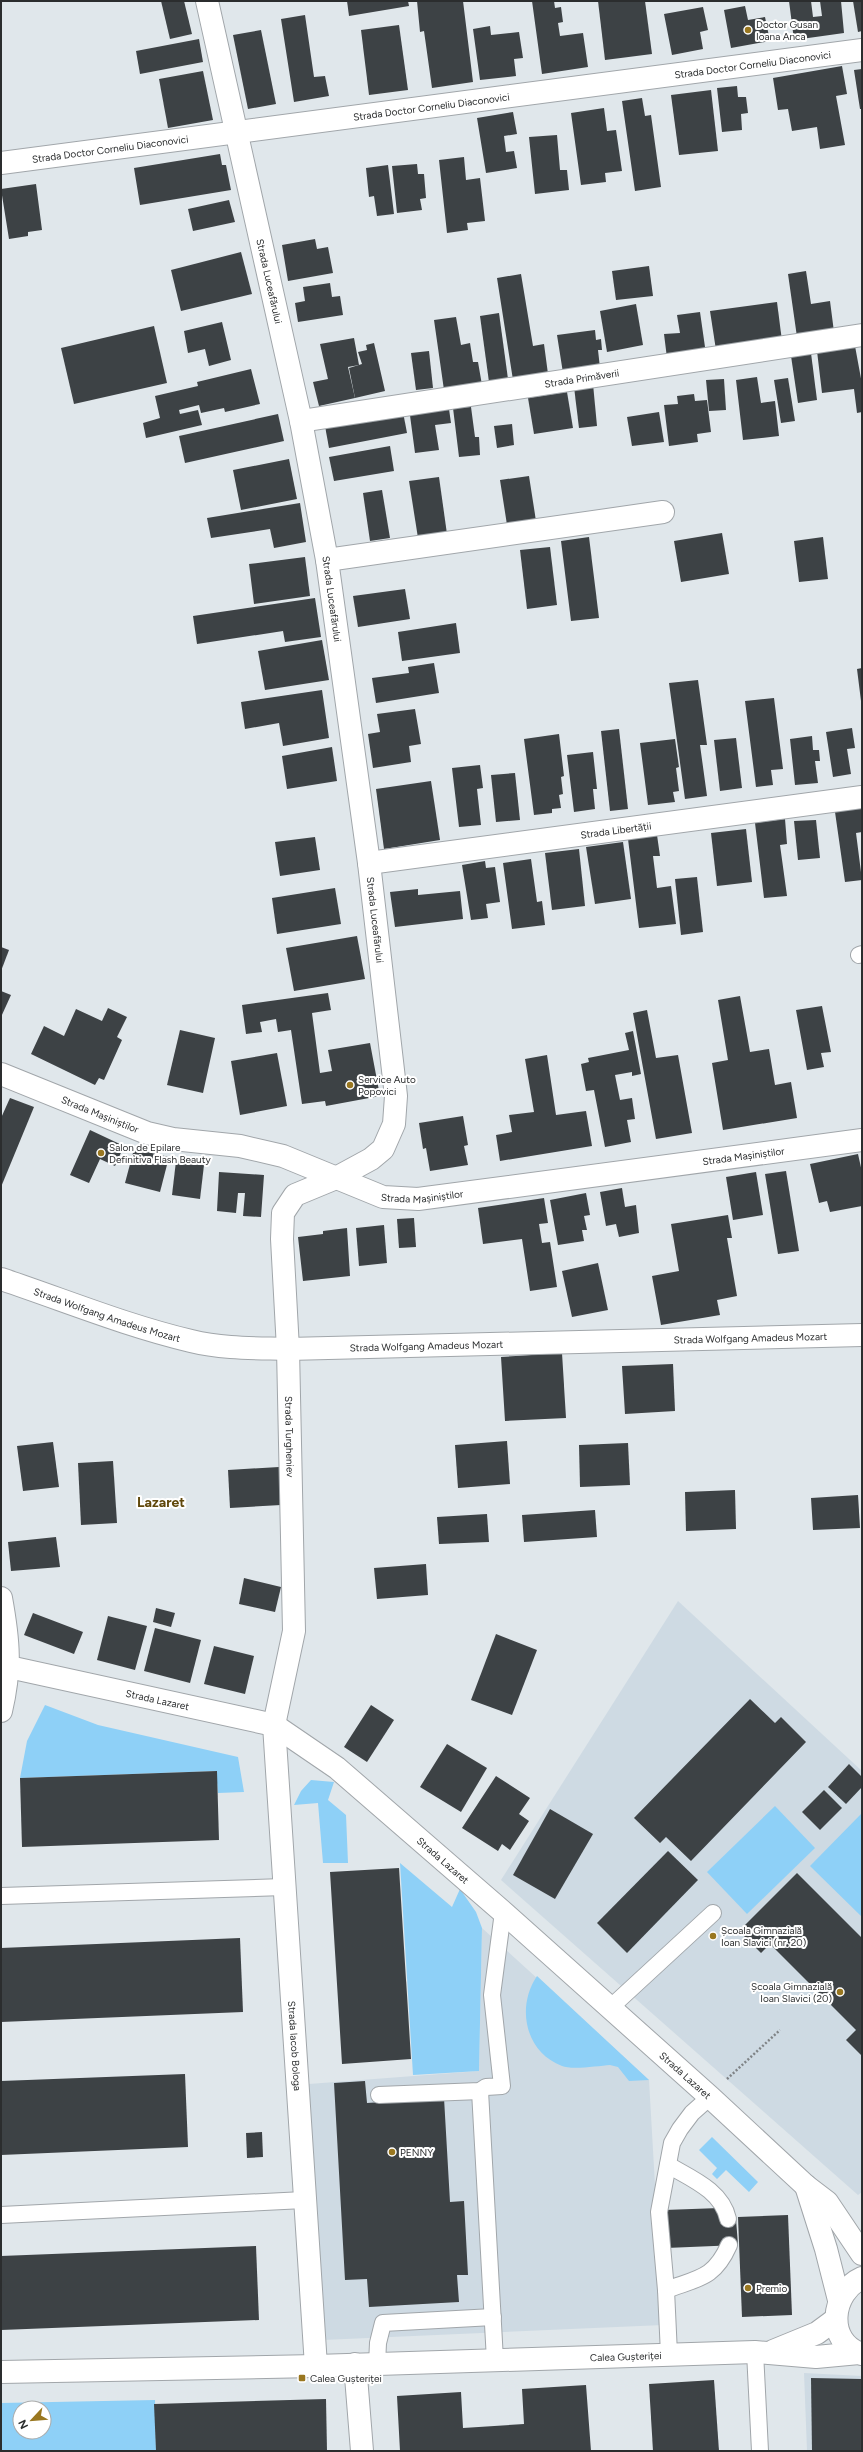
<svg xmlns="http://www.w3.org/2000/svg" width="863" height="2452" font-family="Figtree,sans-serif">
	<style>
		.built { fill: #cedae3 }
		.green { fill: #8ed0f7; fill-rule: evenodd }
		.building { fill: #3d4245 }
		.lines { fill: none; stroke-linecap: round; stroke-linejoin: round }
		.lane-casing { stroke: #a1a6aa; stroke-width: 18 }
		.street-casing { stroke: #a1a6aa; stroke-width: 24 }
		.secondary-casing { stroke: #a1a6aa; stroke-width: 24 }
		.path { stroke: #7f8386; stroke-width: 2.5; stroke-dasharray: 2 2; stroke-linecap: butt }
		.lane { stroke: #fff; stroke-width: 16 }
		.street { stroke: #fff; stroke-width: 22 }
		.secondary { stroke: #fff; stroke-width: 22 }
		.poi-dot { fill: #997720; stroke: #fff; stroke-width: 1.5 }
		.labels { text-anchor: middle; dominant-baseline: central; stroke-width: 4; stroke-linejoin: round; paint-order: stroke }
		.poi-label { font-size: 10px; fill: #2b2d2e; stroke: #fff; text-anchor: start }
		.street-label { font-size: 10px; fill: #2b2d2e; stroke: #fff }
		.district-label { font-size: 14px; font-weight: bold; fill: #60480b; stroke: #fff }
	</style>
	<rect width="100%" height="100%" fill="#e0e7eb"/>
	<g class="built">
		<path d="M678 1601 862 1771V2192L858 2195 501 1880Z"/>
		<path d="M482 1928 649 2080 663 2325 323 2340 309 2084 479 2071Z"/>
		<path d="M804 2373 862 2376V2451H807Z"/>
	</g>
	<g class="green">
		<path d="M45 1705 98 1725 238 1757 244 1792 218 1793 216 1771 20 1778 27 1741Z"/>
		<path d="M311 1780 334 1782 328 1800 346 1815 348 1863H323L318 1803 294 1805 301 1791Z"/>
		<path d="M775 1806 815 1848 747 1914 707 1872Z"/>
		<path d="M862 1813V1917L810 1866Z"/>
		<path d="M400 1863 452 1907 460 1889 476 1912 482 1928 479 2071 413 2075Z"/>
		<path d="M537 1976 649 2080 629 2081 618 2067 610 2065C599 2066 571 2070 562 2066 525 2052 516 2007 537 1976Z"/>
		<path d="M712 2137 758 2182 749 2192 726 2170 717 2179 712 2174 717 2168 699 2150Z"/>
		<path d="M155 2400 156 2451H1V2403ZM20 2408H44V2432H20Z"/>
	</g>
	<g class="building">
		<path d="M161 1H184L192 34 170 39Z"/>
		<path d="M347 1H408L409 6 349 16Z"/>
		<path d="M417 1H463L473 82 432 88 424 31 420 32Z"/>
		<path d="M532 1H554L555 8 561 7 563 22 558 23 560 36 583 33 588 67 542 74Z"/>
		<path d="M598 1H645L652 54 605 60Z"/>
		<path d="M789 1H811L813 17 822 16 820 1H841L844 33 794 40Z"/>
		<path d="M853 1H862V31L858 32Z"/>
		<path d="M745 6 748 20 765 17 770 41 731 48 724 10Z"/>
		<path d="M703 7 708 30 700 32 703 49 672 55 664 14Z"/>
		<path d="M305 15 314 77 325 76 329 96 294 102 281 19Z"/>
		<path d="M399 25 408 90 369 95 361 30Z"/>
		<path d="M490 26 491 35 519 32 523 58 514 59 516 76 480 80 473 29Z"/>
		<path d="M261 30 276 104 248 109 233 35Z"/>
		<path d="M199 39 203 62 140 74 136 51Z"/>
		<path d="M842 66 847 94 836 96 845 145 820 149 817 127 792 131 788 109 778 110 773 78Z"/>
		<path d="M862 69V109H860L854 70Z"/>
		<path d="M203 71 213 120 168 128 159 79Z"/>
		<path d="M737 86 738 97H746L748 113 741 114 742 130 722 132 717 88Z"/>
		<path d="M711 90 718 151 679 155 671 95Z"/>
		<path d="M642 98 645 116 651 115 661 187 635 191 622 101Z"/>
		<path d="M604 108 607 131 616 130 622 171 605 173 606 182 581 185 571 113Z"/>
		<path d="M513 112 517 134 504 136 506 152 514 151 517 168 486 173 477 118Z"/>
		<path d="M557 135 560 170H567L569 190 535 194 529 137Z"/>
		<path d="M220 154 222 165H226L231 190 140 205 134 168Z"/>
		<path d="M464 157 466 180 480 178 485 221 467 223 468 230 447 233 439 160Z"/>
		<path d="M417 164 418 174H424L426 198 420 199 422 210 397 213 392 166Z"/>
		<path d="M388 165 394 214 377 216 374 196 369 197 366 168Z"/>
		<path d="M36 184 42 230 28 232V236L9 239 1 189Z"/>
		<path d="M229 200 235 222 193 231 188 209Z"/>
		<path d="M315 239 317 249 328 247 333 273 288 281 282 245Z"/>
		<path d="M241 252 252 294 181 311 171 270Z"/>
		<path d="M649 266 653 296 616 300 612 271Z"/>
		<path d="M806 271 811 304 830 301 834 332 797 337 788 274Z"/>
		<path d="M521 274 533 346 544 344 548 374 513 380 497 278Z"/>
		<path d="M330 283 332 297 340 296 343 315 298 322 295 303 305 301 303 287Z"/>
		<path d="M777 302 782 341 716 350 710 311Z"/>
		<path d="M636 304 643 345 607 352 600 311Z"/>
		<path d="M700 312 706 354 667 358 664 334 680 333 677 315Z"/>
		<path d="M499 313 508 379 489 382 480 316Z"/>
		<path d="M456 317 461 345 470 343 473 362H478L482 385 444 390 434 320Z"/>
		<path d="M222 322 231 360 209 366 205 349 188 353 184 331Z"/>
		<path d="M154 326 167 383 74 404 61 348Z"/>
		<path d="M595 330 596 340 601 339 602 350H598L600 368 563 373 557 335Z"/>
		<path d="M354 338 359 365 348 367 355 398 319 406 313 382 328 379 320 344Z"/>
		<path d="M374 343 385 391 355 398 349 368 362 364 358 352 367 350 366 345Z"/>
		<path d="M855 346 862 384V412L857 413 854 389 822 393 817 351Z"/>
		<path d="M429 351 433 388 416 390 411 353Z"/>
		<path d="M811 353 817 400 798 403 791 356Z"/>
		<path d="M251 369 260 404 225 412 224 408 201 413 199 405 179 410 180 414 198 410 202 425 146 438 143 423 160 418 155 396 198 386 197 382Z"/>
		<path d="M757 377 761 403 775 401 779 436 743 440 736 380Z"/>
		<path d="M788 378 795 421 781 423 774 380Z"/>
		<path d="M724 379 726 410 709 411 706 380Z"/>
		<path d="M593 384 597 426 579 428 574 387Z"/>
		<path d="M567 392 573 428 534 434 528 398Z"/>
		<path d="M694 394 695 401 707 400 711 432 697 434 698 442 669 446 664 405 678 404 677 396Z"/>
		<path d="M448 402 451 423 435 425 439 450 415 453 409 408Z"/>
		<path d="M471 407 475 437H479L480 455 459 457 453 408Z"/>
		<path d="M403 412 407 433 329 448 325 426Z"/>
		<path d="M659 412 664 442 632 446 627 417Z"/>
		<path d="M278 414 284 441 185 463 179 436Z"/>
		<path d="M512 424 514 445 497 448 494 426Z"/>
		<path d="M390 446 394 471 334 481 329 457Z"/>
		<path d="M289 459 297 499 241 510 233 470Z"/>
		<path d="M529 476 536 521 507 525 500 480Z"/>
		<path d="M439 477 447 534 418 538 409 481Z"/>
		<path d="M382 490 390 538 370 541 363 493Z"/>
		<path d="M300 503 306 542 274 548 270 529 211 538 207 518Z"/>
		<path d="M722 533 729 574 681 582 674 541Z"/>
		<path d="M589 537 599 618 571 621 561 541Z"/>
		<path d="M823 537 828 579 799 582 794 541Z"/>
		<path d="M550 547 557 605 527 609 520 550Z"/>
		<path d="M305 557 310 596 254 604 249 564Z"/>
		<path d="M405 589 410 619 358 627 353 596Z"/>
		<path d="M315 598 321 637 285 642 283 631 197 644 193 616Z"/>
		<path d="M456 623 460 653 402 661 398 632Z"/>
		<path d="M322 640 329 680 265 690 258 651Z"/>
		<path d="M434 663 439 693 376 703 372 678 409 673 408 667Z"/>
		<path d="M862 668V701H861L857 669Z"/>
		<path d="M698 680 707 745H700L707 796 685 799 669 683Z"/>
		<path d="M322 690 329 738 283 746 279 723 245 729 241 702Z"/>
		<path d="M774 698 783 769 771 770 773 785 756 787 745 701Z"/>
		<path d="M415 709 421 744 409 746 411 762 373 768 368 734 380 732 377 714Z"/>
		<path d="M852 728 855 748 847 749 851 774 833 777 826 732Z"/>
		<path d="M619 729 628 809 610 811 601 731Z"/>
		<path d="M559 734 564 776 561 777 563 794 559 795 561 808 552 809V813L534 815 524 739Z"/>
		<path d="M812 736 813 750H819L820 761H815L818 783 795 785 790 739Z"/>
		<path d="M736 738 742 788 720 791 714 740Z"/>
		<path d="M675 739 679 767 676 768 679 791 673 792 675 802 648 805 640 743Z"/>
		<path d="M332 747 337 781 287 789 282 756Z"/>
		<path d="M593 752 597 789H593L595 809 574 812 567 755Z"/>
		<path d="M480 765 483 788 477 789 481 825 459 827 452 768Z"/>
		<path d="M515 773 520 820 496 822 491 775Z"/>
		<path d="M431 781 440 840 384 849 376 789Z"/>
		<path d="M862 808V832L856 833 862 880 845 882 835 812Z"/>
		<path d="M785 819 787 844 780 845 787 896 764 898 755 823Z"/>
		<path d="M816 820 820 858 798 860 794 821Z"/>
		<path d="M746 829 752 882 717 886 711 833Z"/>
		<path d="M657 835 660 856H653L657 888 671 886 676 924 639 928 628 839Z"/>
		<path d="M315 837 320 870 280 876 275 842Z"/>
		<path d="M623 842 631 899 595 904 586 847Z"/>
		<path d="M579 849 585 906 552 910 545 853Z"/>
		<path d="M531 859 537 902 542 901 545 925 512 929 503 863Z"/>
		<path d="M485 861 486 868 495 867 500 902 486 904 488 918 471 920 462 865Z"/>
		<path d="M697 877 703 932 681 935 675 879Z"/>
		<path d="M335 888 341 924 277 934 272 898Z"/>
		<path d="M418 889V895L460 891 463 919 395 927 390 892Z"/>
		<path d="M357 936 365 979 294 991 286 948Z"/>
		<path d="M1 947 9 950 1 971Z"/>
		<path d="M1 991 11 995 1 1017Z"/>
		<path d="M328 993 331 1010 312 1013 320 1073 332 1071 328 1050 370 1043 380 1096 326 1106 325 1101 302 1104 291 1030 278 1032 276 1019 260 1022 262 1032 246 1034 242 1005Z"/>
		<path d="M740 996 750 1052 769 1049 775 1085 791 1082 797 1118 723 1130 712 1063 728 1060 718 1000Z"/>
		<path d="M822 1006 831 1052 821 1053 824 1067 807 1070 796 1010Z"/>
		<path d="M108 1008 127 1017 117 1037 122 1040 104 1080 99 1078 95 1085 31 1054 44 1026 64 1036 76 1009 102 1021Z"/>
		<path d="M647 1010 656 1058 678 1055 692 1133 656 1139 633 1013Z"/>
		<path d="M180 1030 215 1038 203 1093 167 1085Z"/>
		<path d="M633 1031 641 1074 632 1076V1072L615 1075 620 1100 632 1098 635 1119 627 1120 631 1142 605 1147 594 1090 586 1091 581 1064 589 1062 588 1058 629 1050 625 1033Z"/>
		<path d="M277 1053 287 1106 240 1115 231 1061Z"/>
		<path d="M547 1055 556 1115 586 1111 592 1146 500 1161 496 1135 512 1132 509 1115 534 1112 525 1059Z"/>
		<path d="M10 1098 34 1107 1 1187V1118Z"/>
		<path d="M463 1116 468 1145 464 1146 468 1165 430 1171 426 1148 423 1149 419 1123Z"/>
		<path d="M90 1130 124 1146 115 1166 100 1159 89 1183 70 1175Z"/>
		<path d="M134 1149 169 1157 160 1192 125 1183Z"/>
		<path d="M858 1154 862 1172V1206L830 1212 827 1201 819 1203 810 1164Z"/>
		<path d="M176 1161 204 1165 200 1199 172 1195Z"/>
		<path d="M786 1171 799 1251 778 1254 765 1174Z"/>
		<path d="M219 1172 264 1175 261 1217 243 1216 245 1193H238L236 1213 217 1211Z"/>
		<path d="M756 1172 763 1215 733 1220 726 1177Z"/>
		<path d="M622 1188 625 1207 636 1205 639 1233 619 1237 616 1224 606 1226 600 1192Z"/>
		<path d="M586 1193 590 1215 584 1216 587 1230H582L584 1241 558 1245 550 1200Z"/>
		<path d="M544 1198 548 1223 539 1224 542 1243 550 1242 557 1287 530 1291 522 1239 483 1244 478 1208Z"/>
		<path d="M728 1215 732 1238H727L737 1296 717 1300 720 1315 661 1325 652 1276 679 1271 671 1224Z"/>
		<path d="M414 1218 416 1247 399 1248 397 1219Z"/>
		<path d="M384 1225 387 1263 359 1266 356 1228Z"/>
		<path d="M347 1228 350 1276 303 1281 298 1237 323 1234V1231Z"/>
		<path d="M598 1263 608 1310 572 1317 562 1271Z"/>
		<path d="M562 1353 566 1418 505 1421 501 1357Z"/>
		<path d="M673 1364 675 1411 625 1414 622 1366Z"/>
		<path d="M507 1441 510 1484 458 1488 455 1445Z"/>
		<path d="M53 1442 59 1487 23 1491 17 1446Z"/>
		<path d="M628 1443 630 1485 580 1487 579 1445Z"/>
		<path d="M113 1461 117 1523 81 1525 78 1463Z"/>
		<path d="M279 1467 281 1505 230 1508 228 1470Z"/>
		<path d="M735 1490 736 1529 686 1531 685 1492Z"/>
		<path d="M858 1495 860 1528 813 1530 811 1498Z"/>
		<path d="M595 1510 597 1537 524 1542 522 1515Z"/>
		<path d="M487 1514 489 1542 439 1544 437 1517Z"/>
		<path d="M56 1537 60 1567 11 1571 8 1542Z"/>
		<path d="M426 1564 428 1595 377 1599 374 1568Z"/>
		<path d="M244 1578 281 1587 275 1612 239 1604Z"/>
		<path d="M156 1608 175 1613 171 1627 153 1622Z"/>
		<path d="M33 1613 83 1632 74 1654 24 1635Z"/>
		<path d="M108 1616 147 1626 135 1670 97 1660Z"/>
		<path d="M155 1628 201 1640 190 1683 144 1671Z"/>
		<path d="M496 1634 537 1650 512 1715 471 1700Z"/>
		<path d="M214 1646 254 1656 245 1694 204 1684Z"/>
		<path d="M750 1699 775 1723 781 1717 806 1742 691 1861 666 1837 660 1843 634 1818Z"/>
		<path d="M371 1705 394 1720 367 1762 344 1747Z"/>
		<path d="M447 1744 487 1768 461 1812 420 1787Z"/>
		<path d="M849 1764 862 1777V1787L846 1804 828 1787Z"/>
		<path d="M217 1771 219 1840 22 1847 20 1778Z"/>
		<path d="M496 1776 530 1798 519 1814 529 1821 510 1850 502 1844 498 1851 462 1828Z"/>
		<path d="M824 1790 842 1808 820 1830 802 1812Z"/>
		<path d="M550 1809 593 1834 555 1899 513 1875Z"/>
		<path d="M668 1851 698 1880 627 1953 597 1923Z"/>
		<path d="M399 1868 411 2059 342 2064 330 1872Z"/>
		<path d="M797 1873 862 1938V2056L846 2040 856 2030 770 1944 761 1953 739 1931Z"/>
		<path d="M240 1938 243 2012 1 2022V1948Z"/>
		<path d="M185 2074 188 2147 1 2155V2081Z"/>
		<path d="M365 2081 367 2103 444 2098 450 2202 464 2201 468 2275H457L459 2302 369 2307 367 2279 345 2280 334 2083Z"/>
		<path d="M262 2132 263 2157 247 2158 246 2133Z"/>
		<path d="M720 2208 721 2220 736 2219 738 2245 666 2248 664 2210Z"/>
		<path d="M788 2215 792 2315 742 2317 738 2217Z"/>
		<path d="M256 2246 259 2320 1 2330V2256Z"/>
		<path d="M811 2378 862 2379V2451H812Z"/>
		<path d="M714 2380 719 2451H653L649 2384Z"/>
		<path d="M586 2385 591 2451H400L397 2396 461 2392 463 2428 524 2424 522 2389Z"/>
		<path d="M326 2399 327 2451H156L154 2404Z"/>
	</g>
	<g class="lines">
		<g class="lane-casing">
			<g id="lane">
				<path d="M859 955 862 954"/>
				<path d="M1 1896 284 1887"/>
				<path d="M610 2008 713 1913"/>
				<path d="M480 2091 495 2360"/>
				<path d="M379 2095 480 2091 486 2087 502 2086 492 1995 503 1912"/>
				<path d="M668 2165C692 2179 722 2191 728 2219"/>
				<path d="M1 2215 304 2200"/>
				<path d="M666 2290C698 2278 714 2279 729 2245"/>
				<path d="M755 2352 760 2451"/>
				<path d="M669 2354 666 2290 659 2212 672 2143 680 2129 692 2113 710 2097"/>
				<path d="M377 2364 378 2343 383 2323 493 2317"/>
			</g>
		</g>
		<g class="street-casing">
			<g id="street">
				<path id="s1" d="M207 1 301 421 327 560 369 863 396 1096 394 1124 383 1149 371 1159 336 1178 295 1195 283 1213 282 1239 288 1349 294 1631 274 1725 316 2366"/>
				<path id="s2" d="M1 163 862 50"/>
				<path id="s3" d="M301 421 862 335"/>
				<path d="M327 560 663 512"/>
				<path id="s4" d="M369 863 862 797"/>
				<path id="s5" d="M1 1074 147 1133 173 1139 240 1146 283 1156 383 1197 418 1199 862 1140"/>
				<path id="s6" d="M1 1279C64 1300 127 1326 191 1341 223 1349 256 1348 288 1349L862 1335"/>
				<path d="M1 1598C9 1642 11 1668 1 1711"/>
				<path id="s7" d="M9 1667 274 1725 337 1768 503 1912 710 2097 806 2186 827 2202 862 2254"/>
				<path d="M806 2186 826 2249 839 2300"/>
				<path d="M355 2364 362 2451"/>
			</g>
		</g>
		<g class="secondary-casing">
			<g id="secondary">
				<path d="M862 2278C831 2292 825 2342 862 2354"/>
				<path d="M773 2351 817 2333 836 2319"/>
				<path id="s8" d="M1 2372 316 2366 755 2352 816 2357 859 2353"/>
			</g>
		</g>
		<path class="path" d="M727 2079 780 2030"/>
		<use href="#lane" class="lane"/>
		<use href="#street" class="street"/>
		<use href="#secondary" class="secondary"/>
	</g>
	<g class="poi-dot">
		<circle cx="748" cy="30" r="4"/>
		<circle cx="350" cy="1085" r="4"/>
		<circle cx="101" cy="1153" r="4"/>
		<circle cx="713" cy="1936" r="4"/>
		<circle cx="840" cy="1992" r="4"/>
		<circle cx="392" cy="2152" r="4"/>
		<circle cx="748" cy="2288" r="4"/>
		<rect x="298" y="2374" width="8" height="8" rx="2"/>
	</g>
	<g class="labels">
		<g class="poi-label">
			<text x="756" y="24">Doctor Gusan<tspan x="756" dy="12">Ioana Anca</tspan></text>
			<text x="358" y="1079">Service Auto<tspan x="358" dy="12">Popovici</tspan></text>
			<text x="109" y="1147">Salon de Epilare<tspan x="109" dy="12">Definitiva Flash Beauty</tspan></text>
			<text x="721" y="1930">Școala Gimnazială<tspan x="721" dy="12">Ioan Slavici (nr. 20)</tspan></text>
			<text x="832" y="1986" text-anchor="end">Școala Gimnazială<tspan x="832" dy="12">Ioan Slavici (20)</tspan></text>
			<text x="400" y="2152">PENNY</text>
			<text x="756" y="2288">Premio</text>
			<text x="310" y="2378">Calea Gușteriței</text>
		</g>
		<g class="street-label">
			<text stroke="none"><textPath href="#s2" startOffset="758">Strada Doctor Corneliu Diaconovici</textPath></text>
			<text stroke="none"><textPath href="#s2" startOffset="434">Strada Doctor Corneliu Diaconovici</textPath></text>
			<text stroke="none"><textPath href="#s2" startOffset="110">Strada Doctor Corneliu Diaconovici</textPath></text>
			<text stroke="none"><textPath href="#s1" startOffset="287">Strada Luceafărului</textPath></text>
			<text stroke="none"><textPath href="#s3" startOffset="284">Strada Primăverii</textPath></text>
			<text stroke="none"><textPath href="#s1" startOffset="611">Strada Luceafărului</textPath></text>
			<text stroke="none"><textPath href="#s4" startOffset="249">Strada Libertății</textPath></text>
			<text stroke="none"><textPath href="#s1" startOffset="935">Strada Luceafărului</textPath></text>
			<text stroke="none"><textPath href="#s5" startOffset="107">Strada Mașiniștilor</textPath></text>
			<text stroke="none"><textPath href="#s5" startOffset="767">Strada Mașiniștilor</textPath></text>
			<text stroke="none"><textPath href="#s5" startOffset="443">Strada Mașiniștilor</textPath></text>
			<text stroke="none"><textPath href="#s6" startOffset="112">Strada Wolfgang Amadeus Mozart</textPath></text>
			<text stroke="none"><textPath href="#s6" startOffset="760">Strada Wolfgang Amadeus Mozart</textPath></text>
			<text stroke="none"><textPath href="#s6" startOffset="436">Strada Wolfgang Amadeus Mozart</textPath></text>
			<text stroke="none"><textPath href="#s1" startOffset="1513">Strada Turgheniev</textPath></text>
			<text stroke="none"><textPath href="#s7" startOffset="152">Strada Lazaret</textPath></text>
			<text stroke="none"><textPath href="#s7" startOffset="488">Strada Lazaret</textPath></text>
			<text stroke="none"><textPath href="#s1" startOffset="2125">Strada Iacob Bologa</textPath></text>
			<text stroke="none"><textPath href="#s7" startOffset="812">Strada Lazaret</textPath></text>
			<text stroke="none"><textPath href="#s8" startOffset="625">Calea Gușteriței</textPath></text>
		</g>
		<g class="district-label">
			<text x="161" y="1502">Lazaret</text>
		</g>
	</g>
	<rect width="863" height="2452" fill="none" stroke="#2b2d2e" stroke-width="4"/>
	<g transform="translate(32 2420) rotate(244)"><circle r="19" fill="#ffffff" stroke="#aaabab"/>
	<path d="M0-3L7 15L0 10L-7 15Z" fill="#997720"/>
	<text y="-6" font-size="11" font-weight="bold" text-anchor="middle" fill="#2b2d2e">N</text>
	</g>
</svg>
